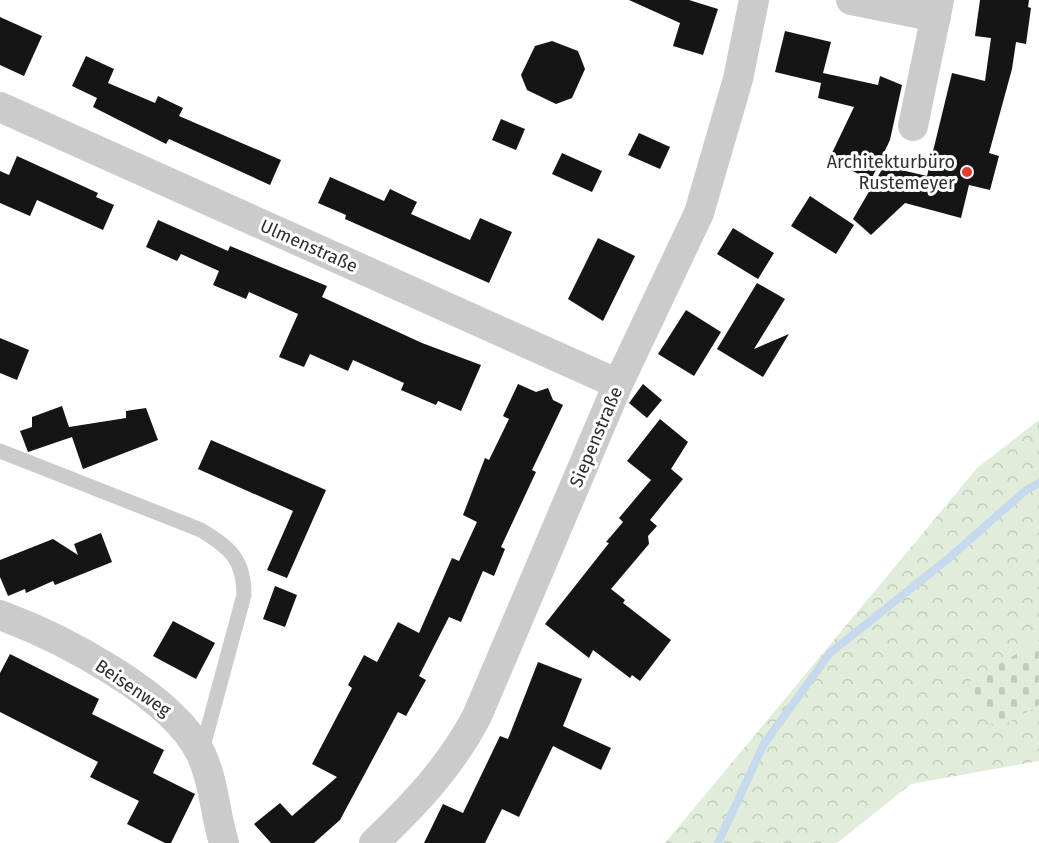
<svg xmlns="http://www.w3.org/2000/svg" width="1039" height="843" font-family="'Fira Sans',sans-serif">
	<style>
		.forest { fill: url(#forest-crowns) }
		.cemetery { fill: url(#cemetery-stones) }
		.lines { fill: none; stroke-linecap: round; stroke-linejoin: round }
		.stream { stroke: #c7d9ec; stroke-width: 8 }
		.building { fill: #151515 }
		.service { stroke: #cbcbcb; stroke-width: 15 }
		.minor { stroke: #cbcbcb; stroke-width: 30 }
		.poi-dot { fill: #e73a2f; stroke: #fff; stroke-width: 2 }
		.labels { text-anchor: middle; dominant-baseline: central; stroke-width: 6; stroke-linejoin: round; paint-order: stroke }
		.poi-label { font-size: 18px; fill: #2e2e2e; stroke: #fff; text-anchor: end }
		.street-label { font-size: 18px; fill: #2e2e2e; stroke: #fff }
	</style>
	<defs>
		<pattern id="forest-crowns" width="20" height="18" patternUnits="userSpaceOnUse" patternTransform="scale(1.5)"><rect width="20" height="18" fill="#e2ecdb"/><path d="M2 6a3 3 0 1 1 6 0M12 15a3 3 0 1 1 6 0" fill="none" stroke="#c2cbbc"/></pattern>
		<pattern id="cemetery-stones" width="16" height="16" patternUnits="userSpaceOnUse" patternTransform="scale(1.5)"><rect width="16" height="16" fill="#e2ecdb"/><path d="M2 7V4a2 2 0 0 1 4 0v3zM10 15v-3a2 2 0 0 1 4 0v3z" fill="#c2cbbc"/></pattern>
	</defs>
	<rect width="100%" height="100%" fill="#fff"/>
	<path class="forest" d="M1039 420V761L911 784 837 843H665L977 468Z"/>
	<path class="cemetery" d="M1039 641V705L995 730 967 683Z"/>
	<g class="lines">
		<path class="stream" d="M718 843 764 744 830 653 949 558 1026 490 1039 483"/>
	</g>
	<g class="building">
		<path d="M629 0H689L718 9 703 55 673 46 680 23Z"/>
		<path d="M980 0H1029L1028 7 1031 8 1026 44 1016 42 1012 69 989 153 999 156 990 190 969 185 961 218 905 203 871 235 853 219 884 166 927 176 952 73 985 81 991 38 975 36Z"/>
		<path d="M0 17 42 36 24 76 0 65Z"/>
		<path d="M785 31 831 42 823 73 878 85 880 76 902 85 890 140 871 180 832 161V153L854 107 818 98 821 83 775 72Z"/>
		<path d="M552 41 578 51 585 69 572 98 556 104 527 90 521 75 535 46Z"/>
		<path d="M86 56 114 69 108 83 155 103 158 96 183 108 179 116 281 160 270 185 169 139 166 144 93 107 97 98 72 86Z"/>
		<path d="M501 119 525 129 516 150 492 140Z"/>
		<path d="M639 133 670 147 660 169 628 155Z"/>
		<path d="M562 153 602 171 592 192 552 174Z"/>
		<path d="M17 156 98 193 96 197 114 205 103 230 37 200 30 216 0 203V171L9 175Z"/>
		<path d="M330 177 384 201 390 189 417 202 411 214 470 240 480 218 512 232 489 283 345 219 346 215 318 203Z"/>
		<path d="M810 196 854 225 836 254 791 226Z"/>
		<path d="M158 220 228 251 230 246 327 286 322 297 422 343 481 365 461 411 438 401 436 405 401 390 404 383 353 360 348 371 310 354 304 367 279 357 298 314 249 292 246 299 213 285 219 271 181 254 177 261 146 247Z"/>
		<path d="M733 228 774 253 758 279 717 254Z"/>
		<path d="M598 238 635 256 603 321 568 299Z"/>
		<path d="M757 283 785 299 754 349 789 334 763 377 717 349Z"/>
		<path d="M686 310 721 332 694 376 658 354Z"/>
		<path d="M0 338 29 350 17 380 0 373Z"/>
		<path d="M518 384 536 392 548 388 553 400 563 405 532 470 536 472 501 547 505 549 494 576 483 571 461 622 449 617 419 676 426 680 406 716 398 712 340 820 314 843H271L254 824 280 803 292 816 337 777 312 764 352 688 348 685 364 655 377 662 398 622 419 633 452 558 459 561 477 522 463 515 485 458 489 460 509 419 503 416Z"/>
		<path d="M643 384 662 400 647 418 629 403Z"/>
		<path d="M62 406 69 427 126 418V411L146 408 158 440 83 469 72 437 28 452 20 431 32 427V417Z"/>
		<path d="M660 419 688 442 671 469 683 479 650 520 657 526 648 536 649 544 611 589 625 600 623 603 671 640 640 681 632 675 630 678 593 650 589 658 545 624 609 543 606 542 623 522 619 518 651 480 627 461Z"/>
		<path d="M211 440 326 490 287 578 267 570 293 511 198 469Z"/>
		<path d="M101 533 112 562 55 585 53 581 26 593 25 589 8 596 0 577V560L53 539 78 555 74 544Z"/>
		<path d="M275 586 297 595 285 627 263 619Z"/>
		<path d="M173 621 215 643 196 679 153 656Z"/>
		<path d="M10 654 99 699 92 714 164 750 153 773 195 794 171 843H165L127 824 139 801 90 777 98 762 0 712V673Z"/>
		<path d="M538 662 582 679 563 726 611 748 601 770 553 746 519 817 502 809 485 843H424L443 804 463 813 500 736 508 739Z"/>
	</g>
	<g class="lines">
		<path class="service" d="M0 451 201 530C230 548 244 559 244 595L201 754"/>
		<g class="minor">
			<path d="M851 0 936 17"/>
			<path d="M0 107 618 384"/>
			<path d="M913 126 939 0"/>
			<path d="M0 615C60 637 173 695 201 754 214 782 215 814 224 843"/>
			<path d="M374 843C415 804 451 766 477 716L618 384 699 213 738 79 754 0"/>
		</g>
	</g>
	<circle class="poi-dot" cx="967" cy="172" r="6"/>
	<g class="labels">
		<g class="poi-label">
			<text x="955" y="162">Architekturbüro<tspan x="955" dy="21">Rustemeyer</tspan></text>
		</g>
		<g class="street-label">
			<text transform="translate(309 246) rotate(24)">Ulmenstraße</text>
			<text transform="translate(596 437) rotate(-67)">Siepenstraße</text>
			<text transform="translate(133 688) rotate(34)">Beisenweg</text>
		</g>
	</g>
</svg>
